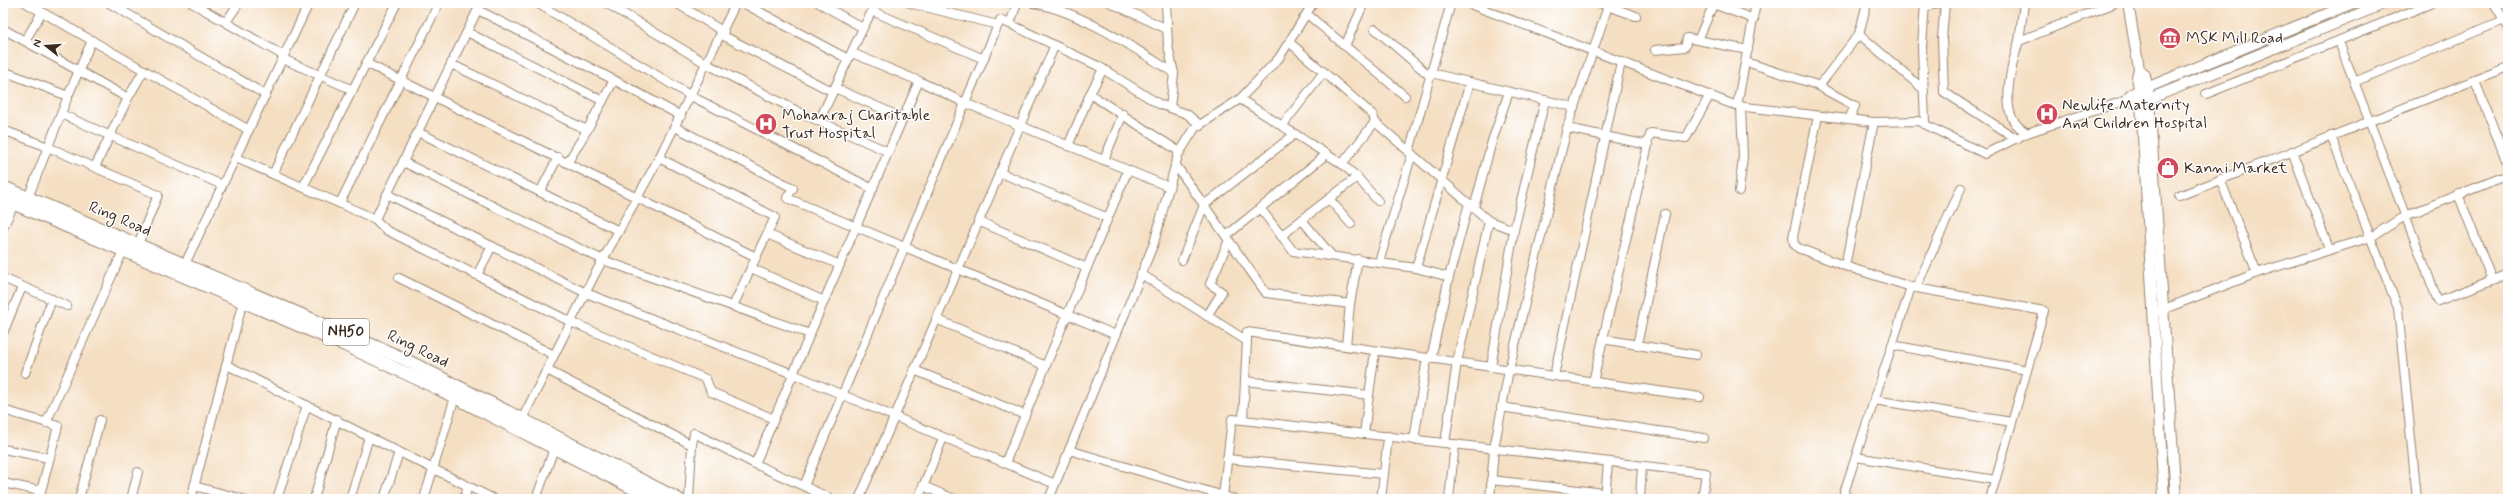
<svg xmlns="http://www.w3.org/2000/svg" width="2511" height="502" font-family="Mynerve,sans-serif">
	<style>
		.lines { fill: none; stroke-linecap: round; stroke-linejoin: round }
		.minor-casing { stroke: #988470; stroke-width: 10 }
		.major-casing { stroke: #988470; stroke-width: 12 }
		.highway-casing { stroke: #988470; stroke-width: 14 }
		.minor { stroke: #fff; stroke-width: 8 }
		.major { stroke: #fff; stroke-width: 10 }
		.highway { stroke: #fff; stroke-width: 12 }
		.labels { text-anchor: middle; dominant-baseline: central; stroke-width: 3; stroke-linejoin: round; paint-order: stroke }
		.shield { fill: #fff; stroke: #766a62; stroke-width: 1 }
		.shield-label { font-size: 15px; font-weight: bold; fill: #3b2a1e }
		.poi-label { font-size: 16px; fill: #3b2a1e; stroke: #fff; text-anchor: start }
		.street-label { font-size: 16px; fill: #3b2a1e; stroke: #fff }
	</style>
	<rect width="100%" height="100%" fill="#fff"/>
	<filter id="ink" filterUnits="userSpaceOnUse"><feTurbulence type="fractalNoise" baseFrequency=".025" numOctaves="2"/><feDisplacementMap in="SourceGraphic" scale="8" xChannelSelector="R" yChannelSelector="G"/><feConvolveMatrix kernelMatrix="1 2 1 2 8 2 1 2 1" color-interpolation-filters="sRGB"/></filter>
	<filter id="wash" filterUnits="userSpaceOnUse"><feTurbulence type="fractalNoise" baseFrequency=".012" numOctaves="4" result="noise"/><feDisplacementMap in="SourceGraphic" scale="16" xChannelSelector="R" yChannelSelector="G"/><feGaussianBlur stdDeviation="0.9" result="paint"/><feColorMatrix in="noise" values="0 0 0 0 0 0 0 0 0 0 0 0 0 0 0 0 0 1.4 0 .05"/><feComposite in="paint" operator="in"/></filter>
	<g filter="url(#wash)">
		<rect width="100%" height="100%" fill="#f5dfc3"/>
	</g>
	<g filter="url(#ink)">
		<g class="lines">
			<g class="minor-casing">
				<g id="minor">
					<path d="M26 3 249 130"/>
					<path d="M109 3 266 95"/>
					<path d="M192 3 284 56"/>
					<path d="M537 3 691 96 873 189"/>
					<path d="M606 3 707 64 805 115 889 152"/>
					<path d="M676 3 724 32"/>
					<path d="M743 3 848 59"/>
					<path d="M819 3 863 28 872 11 984 59"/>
					<path d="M909 3 998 25"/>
					<path d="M1033 3C1080 11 1134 48 1174 73"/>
					<path d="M1111 3 1167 29"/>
					<path d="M1166 3 1168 46 1174 73 1170 108"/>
					<path d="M1451 3 1431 73 1574 107"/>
					<path d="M1467 3 1737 106 1874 122 1918 121 1985 154 2027 133 2127 100"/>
					<path d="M1599 3 1636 16"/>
					<path d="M1867 3 1859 34 1923 89"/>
					<path d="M1925 3 1922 47 1925 122"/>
					<path d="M1945 3 1942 38 1944 92 2017 139"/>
					<path d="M2494 3 2508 27"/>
					<path d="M1713 4 1754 19"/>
					<path d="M1925 6 1949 3"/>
					<path d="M478 10 614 80"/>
					<path d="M1307 14 1405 96"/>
					<path d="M226 22 239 3"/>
					<path d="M1010 24 1098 66 1159 104 1187 114 1200 125"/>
					<path d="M3 29 128 98 144 70"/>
					<path d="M1375 29 1430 76"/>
					<path d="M467 32 603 101"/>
					<path d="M722 35 833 92"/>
					<path d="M1698 40 1714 3"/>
					<path d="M25 41 42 12"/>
					<path d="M2019 41 2024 3"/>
					<path d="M1289 42 1373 115 1375 122"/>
					<path d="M2339 42 2438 301 2508 274"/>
					<path d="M1345 46 1364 3"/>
					<path d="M1655 50 1685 47 1687 38 1748 50"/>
					<path d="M852 53 919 81"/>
					<path d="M283 59 353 90"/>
					<path d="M1746 62 1814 84 1855 106 1849 119"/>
					<path d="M366 63 756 257 751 268 824 301 755 464 832 499"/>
					<path d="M451 64 587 130 568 162"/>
					<path d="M3 71 68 96 28 198"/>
					<path d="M2475 81 2508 165"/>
					<path d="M2354 82 2504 20"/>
					<path d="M1819 86 1859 34"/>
					<path d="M835 88 903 118"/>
					<path d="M1090 94 1103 69"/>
					<path d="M2206 94 2432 3"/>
					<path d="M68 96 92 40"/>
					<path d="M1240 99 1342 164 1375 122 1489 221 1514 230 1491 367"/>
					<path d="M1737 106 1756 3"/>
					<path d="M61 114 222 185"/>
					<path d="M1818 116 1793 237 1794 244 1798 248 1845 266"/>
					<path d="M819 121 863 28"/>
					<path d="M1874 122 1845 266 1911 287 2044 311 1990 499"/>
					<path d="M1282 126 1324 72"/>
					<path d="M675 127 793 188 787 198 1116 335"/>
					<path d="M1567 128 1648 145 1593 382"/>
					<path d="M3 130 48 147 158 195 138 244"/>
					<path d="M587 130 614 80 681 116"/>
					<path d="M418 132 619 231"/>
					<path d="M2027 133C2020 128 2013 123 2011 115 2004 95 2013 60 2019 41L2115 3"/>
					<path d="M2331 136 2398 308 2417 499"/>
					<path d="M1646 145 1651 133 1686 138 1710 95"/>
					<path d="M1068 146 1090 94 1180 152"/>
					<path d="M2292 151 2329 249"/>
					<path d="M1409 152 1431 73"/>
					<path d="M236 158 375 219 481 3"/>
					<path d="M659 158 775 217 756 257"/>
					<path d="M1104 160 1123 114"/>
					<path d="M403 162 603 260 810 334"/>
					<path d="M1175 164 1266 293 1350 304 1346 346"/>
					<path d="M95 167 128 98"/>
					<path d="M999 172 1108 218"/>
					<path d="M273 174 355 3"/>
					<path d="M1357 177 1378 201"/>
					<path d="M2220 179 2257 273"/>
					<path d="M303 187 397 3"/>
					<path d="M1739 191 1743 157 1741 106"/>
					<path d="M540 192 558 157"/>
					<path d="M387 194 586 293 793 374 1055 484"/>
					<path d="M2458 194 2492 280"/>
					<path d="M2179 196 2508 67"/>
					<path d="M1329 199 1351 224"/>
					<path d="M340 203 439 3"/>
					<path d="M1260 208 1293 251 1416 268 1449 277 1431 359"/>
					<path d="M1474 208 1492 141 1509 92"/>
					<path d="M375 219 386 230 571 322 706 379 711 392 774 419"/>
					<path d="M1302 220 1332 256"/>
					<path d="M978 221 1087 268"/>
					<path d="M3 228 14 204"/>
					<path d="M1514 230 1545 100"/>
					<path d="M767 234 840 265"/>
					<path d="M1226 236 1327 154"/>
					<path d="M1281 236 1357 177 1342 164"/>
					<path d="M1182 260 1204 205 1295 134"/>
					<path d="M1379 262 1412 154"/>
					<path d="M185 264 309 3"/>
					<path d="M1416 268 1470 82"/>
					<path d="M1141 274 1247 341 1243 420 1706 473 1702 499"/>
					<path d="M477 275 492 246"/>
					<path d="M1449 277 1469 203"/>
					<path d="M3 278 67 306"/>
					<path d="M399 278 554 355"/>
					<path d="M1916 288 1961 188"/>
					<path d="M824 301 919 81 965 103 1169 187"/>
					<path d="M1350 304 1358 259"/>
					<path d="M733 306 751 268"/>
					<path d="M2159 311 2257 273 2371 237 2405 216 2508 175"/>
					<path d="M1207 316 1222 292 1210 284 1229 240"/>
					<path d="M936 319 1046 366"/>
					<path d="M3 333 22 287"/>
					<path d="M1603 339 1696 355"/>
					<path d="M1247 341V332L1700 397"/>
					<path d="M1637 345 1665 214"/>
					<path d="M1892 345 2027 370"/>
					<path d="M227 365 369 437"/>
					<path d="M547 370 692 445 694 433 755 464"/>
					<path d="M914 370 1025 415"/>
					<path d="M25 373 52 299"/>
					<path d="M1554 376 1621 62"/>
					<path d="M1245 381 1369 395 1364 434"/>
					<path d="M1369 395 1375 351"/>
					<path d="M1874 400 2012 422"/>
					<path d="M1501 407 1704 438"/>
					<path d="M3 410 58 426 39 499"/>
					<path d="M522 419 595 274 659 158 736 3"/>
					<path d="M46 423 123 251"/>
					<path d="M1414 440 1427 358"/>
					<path d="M1445 443 1457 362 1489 221"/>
					<path d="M3 449 49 458"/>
					<path d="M1069 450 1234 499"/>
					<path d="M1856 457 1995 480"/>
					<path d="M1227 459 1384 474 1388 436"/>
					<path d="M1005 463 1128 170"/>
					<path d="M1491 480 1605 493"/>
					<path d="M3 483 41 491"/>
					<path d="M194 486 243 499"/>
					<path d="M804 486 1000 20 1010 24 1017 3"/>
					<path d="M923 486 954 499"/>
					<path d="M1223 496 1232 419 1243 420"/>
					<path d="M79 499 100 420"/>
					<path d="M131 499 138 472"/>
					<path d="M191 499 243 301"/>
					<path d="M277 499 307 405"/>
					<path d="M314 499 337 419"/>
					<path d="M350 499 369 437 494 499"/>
					<path d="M384 499 399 452"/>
					<path d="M424 499 455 397"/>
					<path d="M464 499 468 486"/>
					<path d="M536 499 556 443"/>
					<path d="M689 499 692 445"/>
					<path d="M859 499 1054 47"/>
					<path d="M918 499 943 438"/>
					<path d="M1049 499 1154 243 1178 155 1195 128 1240 99 1279 58 1313 3"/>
					<path d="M1381 499 1384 474"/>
					<path d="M1449 499 1455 444"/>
					<path d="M1490 499 1494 449 1509 370 1567 128 1609 3"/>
					<path d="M1605 499 1608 462"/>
					<path d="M1640 499 1642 466"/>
					<path d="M1842 499 1911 287"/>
				</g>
			</g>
			<g class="major-casing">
				<g id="major">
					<path d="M2128 3 2139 69 2137 77 2141 101 2164 499"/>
					<path d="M2353 3 2139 91 2131 94 2127 100 2134 102 2149 99 2386 3"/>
					<path d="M2139 69 2145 75 2149 99 2176 499"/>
				</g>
			</g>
			<g class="highway-casing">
				<g id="highway">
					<path d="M3 187 402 358 678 499"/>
					<path d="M3 199 345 345 437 388 654 499"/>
				</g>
			</g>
			<use href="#minor" class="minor"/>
			<use href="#major" class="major"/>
			<use href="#highway" class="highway"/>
		</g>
	</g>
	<defs>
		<g id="museum-disc" transform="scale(1.15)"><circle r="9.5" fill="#d1495b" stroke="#fff"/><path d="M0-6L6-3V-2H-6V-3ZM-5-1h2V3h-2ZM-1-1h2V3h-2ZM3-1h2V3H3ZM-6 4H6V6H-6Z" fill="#fff"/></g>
		<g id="hospital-disc" transform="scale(1.15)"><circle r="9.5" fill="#d1495b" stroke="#fff"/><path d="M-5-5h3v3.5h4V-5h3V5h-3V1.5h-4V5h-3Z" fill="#fff"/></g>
		<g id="shop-disc" transform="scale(1.15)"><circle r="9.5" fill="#d1495b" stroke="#fff"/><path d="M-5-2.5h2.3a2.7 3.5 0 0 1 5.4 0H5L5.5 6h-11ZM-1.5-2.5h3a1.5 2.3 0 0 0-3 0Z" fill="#fff"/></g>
	</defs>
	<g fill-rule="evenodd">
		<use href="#museum-disc" x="2170" y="38"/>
		<use href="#hospital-disc" x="2047" y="114"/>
		<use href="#hospital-disc" x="766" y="124"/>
		<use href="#shop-disc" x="2168" y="168"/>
	</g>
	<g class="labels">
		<rect class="shield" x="323" y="319" width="46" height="26" rx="3"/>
		<g class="shield-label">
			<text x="346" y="332">NH50</text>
		</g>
		<g class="poi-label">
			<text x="2186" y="38">MSK Mill Road</text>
			<text x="2062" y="105">Newlife Maternity<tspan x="2062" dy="18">And Children Hospital</tspan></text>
			<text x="782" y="115">Mohanraj Charitable<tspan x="782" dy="18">Trust Hospital</tspan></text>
			<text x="2184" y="168">Kanni Market</text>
		</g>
		<g class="street-label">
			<text transform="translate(120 219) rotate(23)">Ring Road</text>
			<text transform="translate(418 349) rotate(26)">Ring Road</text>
		</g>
	</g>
	<rect width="2511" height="502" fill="none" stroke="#fff" stroke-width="16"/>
	<g transform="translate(46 46) rotate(287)" stroke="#ffffff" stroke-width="3" paint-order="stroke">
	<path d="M0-3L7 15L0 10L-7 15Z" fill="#3b2a1e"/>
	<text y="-6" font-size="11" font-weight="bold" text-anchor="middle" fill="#3b2a1e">N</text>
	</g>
</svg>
